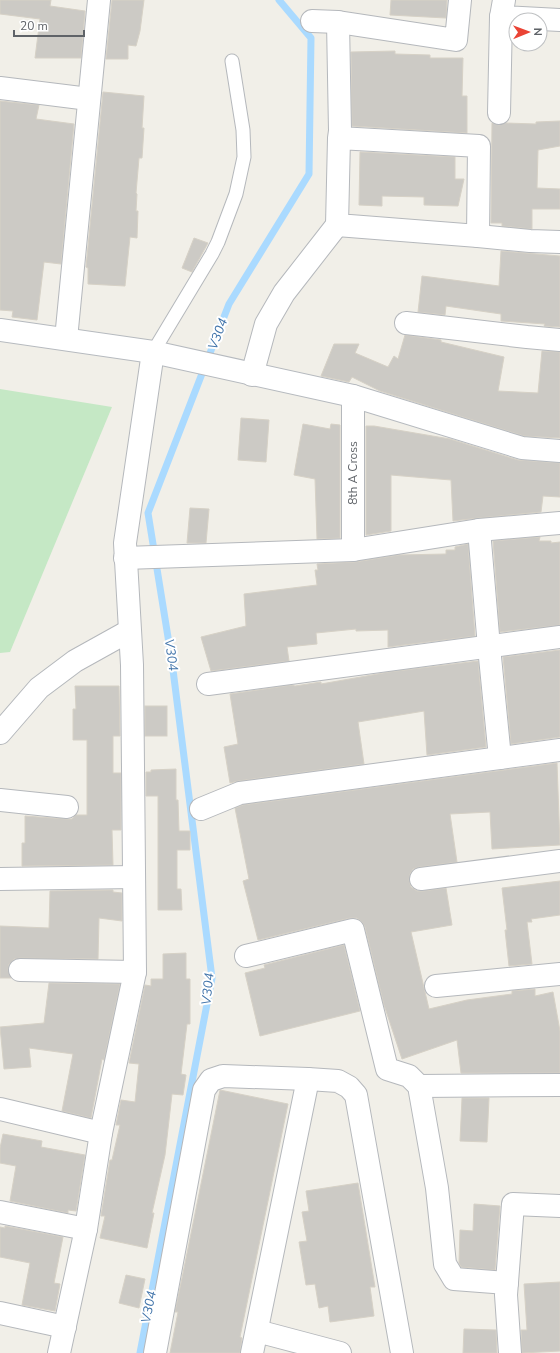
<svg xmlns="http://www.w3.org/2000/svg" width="560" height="1353" font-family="'Nunito Sans',sans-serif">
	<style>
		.green { fill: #c5e8c5 }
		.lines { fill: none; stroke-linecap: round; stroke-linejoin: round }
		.stream { stroke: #aadaff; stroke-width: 7 }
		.building { fill: #cccac5; stroke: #d6d1c6 }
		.lane-casing { stroke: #b5b8bc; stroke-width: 15 }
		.street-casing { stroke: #b5b8bc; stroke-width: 24 }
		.secondary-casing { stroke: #b6babf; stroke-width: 24 }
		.lane { stroke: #fff; stroke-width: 13 }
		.street { stroke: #fff; stroke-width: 22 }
		.secondary { stroke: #fff; stroke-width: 22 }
		.labels { text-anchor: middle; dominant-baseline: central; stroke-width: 4; stroke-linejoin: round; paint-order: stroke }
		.street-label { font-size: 12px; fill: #5f6368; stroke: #fff }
		.water-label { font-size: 13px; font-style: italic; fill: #4174aa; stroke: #fff }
	</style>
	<rect width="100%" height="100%" fill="#f1efe8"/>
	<path class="green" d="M0 389 112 407 10 652 0 653Z"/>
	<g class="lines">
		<path class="stream" d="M140 1353 212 978 172 662 148 513 229 304 309 174 311 38 279 0"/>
	</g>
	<g class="building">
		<path d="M0 0H51L50 6 85 11 81 58H35L40 19 0 14Z"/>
		<path d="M112 0H144L140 31 136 46 128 45V59H106Z"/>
		<path d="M391 0H447L446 18 390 15Z"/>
		<path d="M395 51V54L430 55V58H463L462 96H467V133L352 126 351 52Z"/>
		<path d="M103 92 144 96 142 128H144L142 158H139L136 193 137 194 136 211H138L137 238 130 237 125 286 88 284V268L86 267Z"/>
		<path d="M0 101 39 105 36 119 74 124 61 264 44 262 37 320 12 317 13 311 0 310Z"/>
		<path d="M560 121V146L538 150 537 188 560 189V209H532V229L502 226V223H491L492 123 499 125 506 123 536 124V122Z"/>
		<path d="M360 152 455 157V179H464L458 206 424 205V197L382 196V206L359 205Z"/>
		<path d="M194 238 208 243 192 272 182 268Z"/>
		<path d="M501 251 560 256V327L544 326 545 324 501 321V314L446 306 445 315 418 312 422 276 499 286Z"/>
		<path d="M405 335 441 340V342L504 357 498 391 538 393 542 351 560 352V438L524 436 380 391 352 377 349 382 321 376 334 344H359L355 353 388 367 394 356 398 359Z"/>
		<path d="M241 418 269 420 266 462 238 460Z"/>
		<path d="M303 424 330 429 331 424 340 425V538L317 539 315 479 294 475Z"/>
		<path d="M366 426H374L450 439 518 460 560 463V497L543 496 541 512 478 518 453 521 451 480 391 475V531L366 535Z"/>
		<path d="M190 508 209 509 206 543H187Z"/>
		<path d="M540 537 539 541H551V543L560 542V625L500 632 493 541Z"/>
		<path d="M468 544 475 636 388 647V630L356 631V629L316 633 317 644 287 647 289 661 211 671 201 637 246 626 244 594 317 585 315 570H318L317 564 355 562 399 555 446 554V550H455V547Z"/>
		<path d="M560 650V737L511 744 503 657Z"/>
		<path d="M478 661 486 747 427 755 424 711 358 722 364 764 238 781 230 783 224 747 238 744 230 694 292 685 295 686 321 682V684L389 672Z"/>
		<path d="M75 686H119L120 736H113V773H121V830H112L113 865 22 866V843H25V816L66 819H72L76 815H87V740H73V709H76Z"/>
		<rect x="145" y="706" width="22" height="30"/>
		<path d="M557 763 560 845 492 849 490 812 450 814 457 862 419 867 413 869 410 874 409 880 411 887 417 891H423L446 888 452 925 411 932 429 1009 467 1000 512 994V991L535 989V996L553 992 560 1031V1073H461L457 1040 402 1059 384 1005 365 927 362 922 357 918H350L258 940 243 881 249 879 235 808 243 805Z"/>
		<path d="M176 769V800H178L179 831H190V850H177V889H181L182 910H158V796H146V772H151V770Z"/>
		<path d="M560 881V915L531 919 532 922H527L532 964 509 966 505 930H507L502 888Z"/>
		<path d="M113 890V892L122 893V921L99 918 98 959 20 958 14 959 9 964 8 970 11 978H0V926L49 928 50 891Z"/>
		<path d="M344 945 360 1011 260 1036 245 973 265 968 264 965Z"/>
		<path d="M186 953V979H190V1024H187L181 1074 186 1075 183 1095 172 1094 165 1155 152 1213H154L147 1248 100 1238 105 1216H101L110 1160H112L120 1125H116L121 1100 135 1102 139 1064 129 1063 145 985 151 986V979H163V954Z"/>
		<path d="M49 983 120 984 104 1060 102 1059 91 1118 62 1111 73 1054 29 1048 31 1067 4 1069 0 1027 44 1023Z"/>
		<path d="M220 1090 288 1104 240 1337 242 1338 240 1353H170L178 1312H175L182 1278Z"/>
		<path d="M462 1098H489L487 1142 460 1141Z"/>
		<path d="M3 1134 42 1141 41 1147 85 1155 76 1211 68 1210V1213L10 1201 16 1166 0 1163V1148Z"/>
		<path d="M358 1183 375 1287H370L374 1316 330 1322 328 1306 319 1308 315 1284 306 1285 299 1242 307 1241 302 1212 309 1211 306 1191Z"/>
		<path d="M474 1204 500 1206 495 1270 461 1267 459 1263 460 1230 473 1231Z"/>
		<path d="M5 1226 63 1237 54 1283 60 1284 55 1311 22 1305 30 1263 0 1257V1227L5 1228Z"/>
		<path d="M126 1275 145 1279 139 1308 119 1303Z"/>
		<path d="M560 1282V1351L522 1353 521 1330H527L524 1284Z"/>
		<path d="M464 1329 496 1330 497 1353H463Z"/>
	</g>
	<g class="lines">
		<g class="lane-casing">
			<path id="lane" d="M153 352 212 254 218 242 236 194 244 157 243 130 232 61"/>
		</g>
		<g class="street-casing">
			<g id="street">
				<path d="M504 0 501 17 560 20"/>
				<path d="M312 21 338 22 456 40 460 0"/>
				<path d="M338 22 340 131 339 138 337 225 478 236 479 146 339 138"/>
				<path d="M0 88 89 99"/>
				<path d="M499 113 501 17"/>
				<path d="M478 236 530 241 560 242"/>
				<path d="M406 323 527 337 560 340"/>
				<path d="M66 339 99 0"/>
				<path d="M252 375 266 324 284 293 337 225"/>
				<path d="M479 530 489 647 500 758"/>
				<path d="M353 550V396"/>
				<path d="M125 558 353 550 479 530 560 523"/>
				<path d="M208 684 560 637"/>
				<path d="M0 733 39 688 75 661 129 631"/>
				<path d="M0 800 67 807"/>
				<path d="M201 809 240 793 560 750"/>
				<path d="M0 879 134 877"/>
				<path d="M421 879 560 861"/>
				<path d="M246 956 353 930 387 1069 409 1076 419 1086 437 1188 445 1264 454 1279 507 1283"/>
				<path d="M20 970 135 972"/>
				<path d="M436 986 560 974"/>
				<path d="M419 1086 560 1085"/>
				<path d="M0 1109 101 1133"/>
				<path d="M0 1212 86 1229"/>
				<path d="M0 1313 65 1327"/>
				<path d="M257 1331 340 1353"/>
				<path d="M59 1353 86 1229 101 1133 135 972 132 665 125 543 153 352"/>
				<path d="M155 1353 204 1090 211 1080 223 1076 308 1079 338 1081 349 1087 356 1095 402 1353"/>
				<path d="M252 1353 308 1079"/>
				<path d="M510 1353 506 1295 513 1204 560 1206"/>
			</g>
		</g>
		<g class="secondary-casing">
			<path id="secondary" d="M0 330 153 352 353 396 522 448 560 451"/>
		</g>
		<use href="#lane" class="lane"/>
		<use href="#street" class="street"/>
		<use href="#secondary" class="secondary"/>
	</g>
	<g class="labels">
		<g class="street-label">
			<text transform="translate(353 473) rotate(-90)">8th A Cross</text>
		</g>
		<g class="water-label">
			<text transform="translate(218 334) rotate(-69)">V304</text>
			<text transform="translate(171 655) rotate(82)">V304</text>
			<text transform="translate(208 989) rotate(-84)">V304</text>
			<text transform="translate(149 1307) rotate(-79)">V304</text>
		</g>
	</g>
	<g transform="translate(528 32) rotate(89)"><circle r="19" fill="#ffffff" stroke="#bfc1c3"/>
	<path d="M0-3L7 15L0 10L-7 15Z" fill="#ea4335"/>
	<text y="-6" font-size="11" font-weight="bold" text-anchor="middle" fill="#5f6368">N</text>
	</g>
	<path d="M14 30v6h70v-6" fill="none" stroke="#5f6368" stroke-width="2"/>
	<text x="20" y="30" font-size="12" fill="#5f6368" stroke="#ffffff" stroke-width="3" paint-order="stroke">20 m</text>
</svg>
